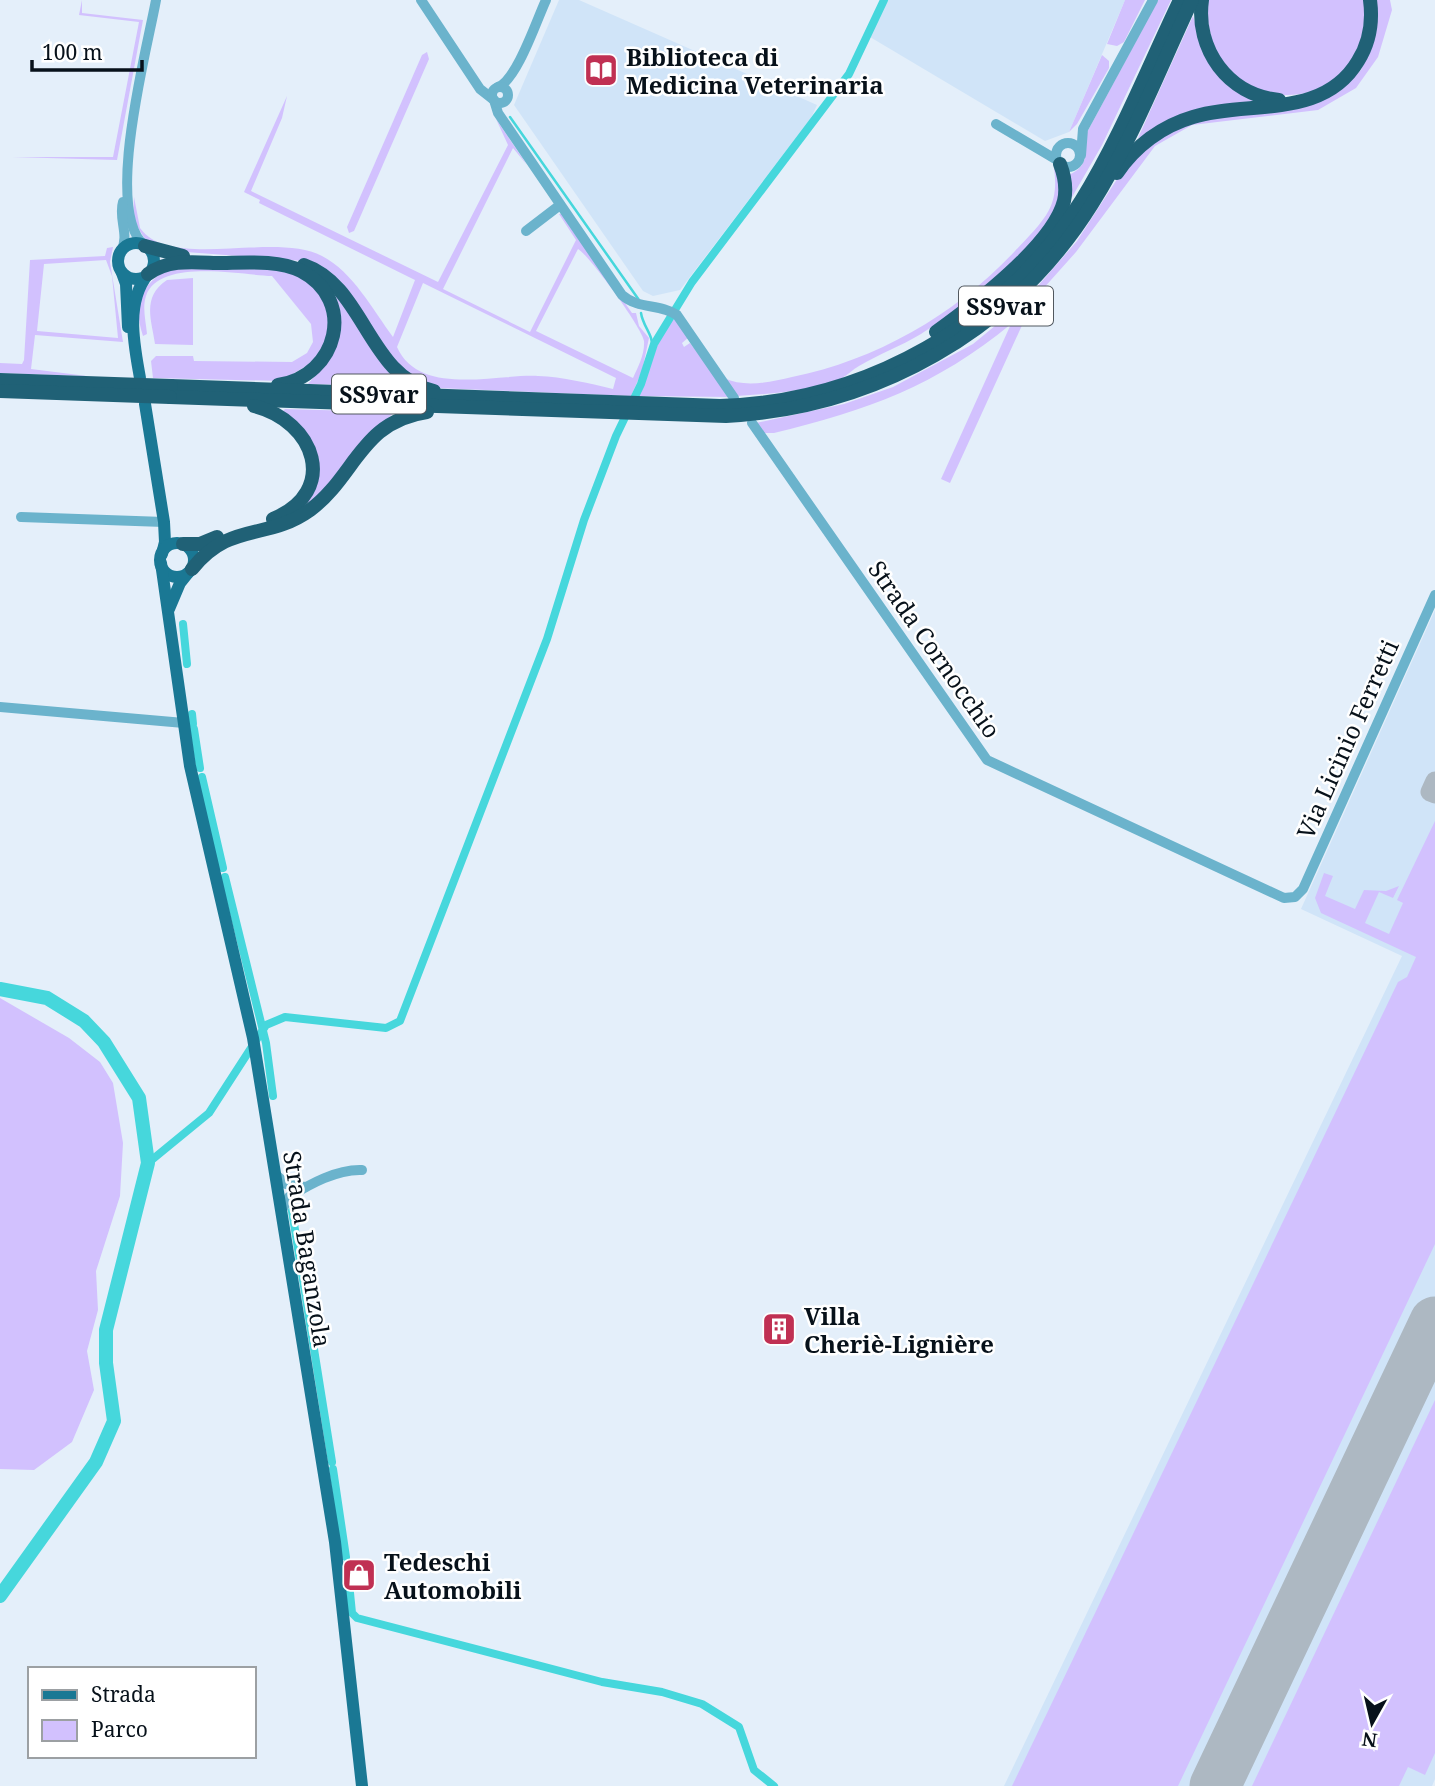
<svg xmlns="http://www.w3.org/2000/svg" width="1435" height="1786" font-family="'Noto Serif',serif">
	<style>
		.built { fill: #d0e4f8 }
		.green { fill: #d2c1fe; fill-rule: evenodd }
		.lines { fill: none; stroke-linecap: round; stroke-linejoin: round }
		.stream { stroke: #46d7dc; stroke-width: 2.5 }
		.canal { stroke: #46d7dc; stroke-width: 8 }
		.river { stroke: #46d7dc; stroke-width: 14 }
		.taxiway { stroke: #adb8c2; stroke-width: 19 }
		.runway { stroke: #adb8c2; stroke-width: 51 }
		.minor { stroke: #6bb3cc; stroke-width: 10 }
		.major { stroke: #1a7894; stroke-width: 12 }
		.highway { stroke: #206176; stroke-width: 14 }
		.highway-bridge { stroke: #206176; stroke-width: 14 }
		.labels { text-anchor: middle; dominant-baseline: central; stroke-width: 5; stroke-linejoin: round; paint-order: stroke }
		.shield { fill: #fff; stroke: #51585f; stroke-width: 2 }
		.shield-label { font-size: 23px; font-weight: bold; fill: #07111a }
		.poi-label { font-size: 24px; font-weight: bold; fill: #07111a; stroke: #fff; text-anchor: start }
		.street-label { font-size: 24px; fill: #07111a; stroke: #fff }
	</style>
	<rect width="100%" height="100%" fill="#e4effa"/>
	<g class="built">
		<path d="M559 0H579L817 105 811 118 680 290 653 296 643 291 514 105Z"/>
		<path d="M887 0H1125L1069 132 1045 141 870 37Z"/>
		<path d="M1435 610V1779L1432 1786H1004L1402 956 1301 909Z"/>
	</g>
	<g class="green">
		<path d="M82 0V13L143 20 117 160 12 157H113L139 22 79 15Z"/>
		<path d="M1125 0H1145L1124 42 1117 46 1107 44Z"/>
		<path d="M1158 0H1171L1102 145 1064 211 1069 175C1088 166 1086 155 1085 136Z"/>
		<path d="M1207 0H1364C1365 18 1366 36 1358 52 1330 109 1250 108 1216 57 1212 51 1212 39 1210 31 1208 20 1205 11 1207 0Z"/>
		<path d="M1375 0H1390L1392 10 1378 57 1356 88 1318 110 1192 125 1155 146 1076 252 1034 299 950 483 941 479 1011 324C936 386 868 410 774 433H764L756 423 844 404 893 387 973 344 1024 302 1077 241 1121 173 1151 142 1180 125 1335 93 1361 70 1376 33Z"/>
		<path d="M1193 16 1201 42 1260 101 1138 138Z"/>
		<path d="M427 52 429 59 354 231 349 233 347 227 422 55Z"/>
		<path d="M1102 55 1109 61V68L1077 124 1069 132Z"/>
		<path d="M287 96 282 118 251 191 438 282 508 145 496 119 527 165 513 148 443 289 530 332 576 240 559 214H562L632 313H636L639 326 649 338 642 371 631 396 437 388 404 374 339 284 304 261 173 251 145 239 133 220 134 197 140 228C171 271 274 231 322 256 353 272 373 310 393 337L415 280 259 203 260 200 244 192ZM578 249C589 255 643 329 644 341 645 354 638 367 633 378L536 331ZM423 283 616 378 613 389C588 383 563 377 538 376 495 374 419 397 397 347Z"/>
		<path d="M1054 168C1095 213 952 315 921 334 901 346 879 354 859 366 853 369 848 375 842 378 811 391 770 394 737 396L724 378C745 388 770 382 792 377 877 360 956 314 1015 251 1027 238 1041 225 1049 210 1056 197 1056 182 1054 168Z"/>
		<path d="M113 247 110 262 123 342 35 335 31 369 87 376 0 373V363L22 364 24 360 30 260 105 256 107 248ZM106 260 112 276 118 338 37 331 44 264Z"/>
		<path d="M168 268H284L319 289 331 318 321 357 281 381 153 378 151 361 156 356H193L194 361 292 362 307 353 313 342 311 324 272 276C240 275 159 258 146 296 142 308 146 322 147 334L143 336C132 302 141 287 168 268Z"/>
		<path d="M193 278V345L155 344C152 321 141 297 167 280Z"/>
		<path d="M337 295 393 376 389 386 308 384 320 370 333 297Z"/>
		<path d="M674 318 689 337 682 343 684 347 690 343 731 397 638 396 659 341Z"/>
		<path d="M285 409 390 412 392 414 328 486 301 511C313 466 328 443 283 411Z"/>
		<path d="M1435 821V1244L1178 1786H1012L1398 982 1407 977 1416 957 1321 913 1315 898 1324 873 1333 876 1325 896 1355 909 1364 890 1386 891 1399 886 1393 898 1379 892 1365 923 1389 934 1403 903 1397 900Z"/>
		<path d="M0 998 69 1038 100 1062 113 1083 123 1143 120 1196 96 1271 98 1310 87 1351 94 1390 72 1442 34 1470 0 1469Z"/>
		<path d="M1435 1400V1753L1425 1775 1408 1767 1399 1786H1252Z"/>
	</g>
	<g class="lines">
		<g class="stream">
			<path d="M510 117 639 300"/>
			<path d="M641 313C643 327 654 335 652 349"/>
		</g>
		<g class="canal">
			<path d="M183 624 187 664"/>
			<path d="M192 714 193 724"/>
			<path d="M194 729 200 768"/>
			<path d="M202 777 223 868"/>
			<path d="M225 877 266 1043 273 1096"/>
			<path d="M148 1163 209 1113 266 1025 285 1017 386 1028 400 1021 547 639 584 520 616 436 641 384 654 344 692 282 849 74 884 0"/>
			<path d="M292 1211 332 1462"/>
			<path d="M333 1469 346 1557"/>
			<path d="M348 1573 352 1613 357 1618 602 1682 662 1692 702 1704 739 1727 754 1770 774 1786"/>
		</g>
		<path class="river" d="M0 989 47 998 84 1021 104 1042 139 1098 148 1163 106 1330V1363L114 1421 96 1462 0 1596"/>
		<path class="taxiway" d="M1435 781 1430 792 1435 794"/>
		<path class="runway" d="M1215 1786 1435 1322"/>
		<g class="minor">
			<path d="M421 0 480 89 494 100 498 113 622 295C639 310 659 303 677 315L734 398"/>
			<path d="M498 87C517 80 537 19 546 0"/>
			<circle cx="500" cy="95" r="8"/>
			<path d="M996 124 1057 160"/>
			<circle cx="1068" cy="155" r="12"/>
			<path d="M1081 155 1083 129 1153 0"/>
			<path d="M526 231 560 205"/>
			<path d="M145 246C103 212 147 50 156 0"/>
			<path d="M121 251C130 235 118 219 123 202"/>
			<path d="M752 423 987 760 1284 898 1295 897 1303 889 1435 595"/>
			<path d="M21 517 164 522"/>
			<path d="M0 707 184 723"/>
			<path d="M275 1174 286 1184 305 1187"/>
			<path d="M281 1212 289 1197C310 1184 337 1169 362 1170"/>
		</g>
		<g class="major">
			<circle cx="136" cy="261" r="18"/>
			<path d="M122 273 126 284 128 327"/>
			<path d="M140 378C134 344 125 303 148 274"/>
			<path d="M145 404 164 522 165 542 162 554"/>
			<circle cx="177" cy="560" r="17"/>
			<path d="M161 563 190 766 253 1038 335 1542 362 1786"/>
			<path d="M169 609 180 583 188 573"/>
		</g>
		<g class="highway">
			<path d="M1202 0C1195 49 1228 95 1279 100"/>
			<path d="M1117 173C1135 146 1162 126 1193 117 1248 100 1323 120 1358 61 1370 42 1373 22 1370 0"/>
			<path d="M145 246 183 256"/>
			<path d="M304 265C365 286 368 377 434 391"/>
			<path d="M148 274C168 259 193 262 216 263 242 263 277 259 301 271 357 300 338 376 278 385"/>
			<path d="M936 332C972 306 1053 245 1064 201 1067 188 1065 177 1060 164"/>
			<path d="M171 386 720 406C866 402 1003 324 1081 201 1120 138 1148 67 1180 0"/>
			<path d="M170 397 726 416C876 408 1012 332 1092 204 1132 141 1160 68 1192 0"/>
			<path d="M254 406C315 421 340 491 273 519"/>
			<path d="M183 544H200L217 537"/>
			<path d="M192 569C230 521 267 541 310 510 355 477 361 421 427 412"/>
		</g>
		<g class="highway-bridge">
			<path d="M0 380 171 386"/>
			<path d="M0 391 170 397"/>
		</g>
	</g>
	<defs>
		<g id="library-square" transform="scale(1.75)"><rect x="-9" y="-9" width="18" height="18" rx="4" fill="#c03053" stroke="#fff"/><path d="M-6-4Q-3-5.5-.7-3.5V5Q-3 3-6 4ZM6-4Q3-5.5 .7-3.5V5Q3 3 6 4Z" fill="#fff"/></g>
		<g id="building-square" transform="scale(1.75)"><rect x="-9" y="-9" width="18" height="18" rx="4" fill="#c03053" stroke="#fff"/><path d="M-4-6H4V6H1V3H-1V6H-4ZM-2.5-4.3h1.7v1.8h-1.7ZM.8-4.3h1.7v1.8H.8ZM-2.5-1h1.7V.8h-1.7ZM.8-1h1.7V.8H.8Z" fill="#fff"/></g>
		<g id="shop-square" transform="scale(1.75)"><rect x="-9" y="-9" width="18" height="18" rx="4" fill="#c03053" stroke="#fff"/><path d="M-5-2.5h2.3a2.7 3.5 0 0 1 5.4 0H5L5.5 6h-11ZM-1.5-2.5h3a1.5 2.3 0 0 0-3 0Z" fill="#fff"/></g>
	</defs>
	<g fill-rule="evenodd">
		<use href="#library-square" x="601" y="70"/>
		<use href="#building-square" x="779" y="1329"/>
		<use href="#shop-square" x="359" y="1575"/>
	</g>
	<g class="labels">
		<g class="shield">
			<rect x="959" y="286.5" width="94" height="39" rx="5"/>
			<rect x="332" y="374.5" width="94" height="39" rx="5"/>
		</g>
		<g class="shield-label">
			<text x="1006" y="306">SS9var</text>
			<text x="379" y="394">SS9var</text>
		</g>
		<g class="poi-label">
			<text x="626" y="56">Biblioteca di<tspan x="626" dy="28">Medicina Veterinaria</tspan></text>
			<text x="804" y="1315">Villa<tspan x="804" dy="28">Cheriè-Lignière</tspan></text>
			<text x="384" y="1561">Tedeschi<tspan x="384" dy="28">Automobili</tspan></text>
		</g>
		<g class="street-label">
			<text transform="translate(935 649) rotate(55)">Strada Cornocchio</text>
			<text transform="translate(1347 739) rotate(-66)">Via Licinio Ferretti</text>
			<text transform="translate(308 1249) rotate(81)">Strada Baganzola</text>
		</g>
	</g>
	<rect x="28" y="1667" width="228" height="91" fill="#ffffff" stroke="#9ca0a3" stroke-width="2"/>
	<rect x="42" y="1690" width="35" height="10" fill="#1a7894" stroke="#9ca0a3" stroke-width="2"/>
	<text x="91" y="1702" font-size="21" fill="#07111a">Strada</text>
	<rect x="42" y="1720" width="35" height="21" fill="#d2c1fe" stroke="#9ca0a3" stroke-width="2"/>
	<text x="91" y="1737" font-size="21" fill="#07111a">Parco</text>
	<g transform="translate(1372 1723) rotate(188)" stroke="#ffffff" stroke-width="5" paint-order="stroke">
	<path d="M0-5L12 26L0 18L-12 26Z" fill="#07111a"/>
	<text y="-10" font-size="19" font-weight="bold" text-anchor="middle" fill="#07111a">N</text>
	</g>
	<path d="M32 60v10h110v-10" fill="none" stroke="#07111a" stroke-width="3.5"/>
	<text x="42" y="60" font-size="21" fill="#07111a" stroke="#ffffff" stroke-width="5" paint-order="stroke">100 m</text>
</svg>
